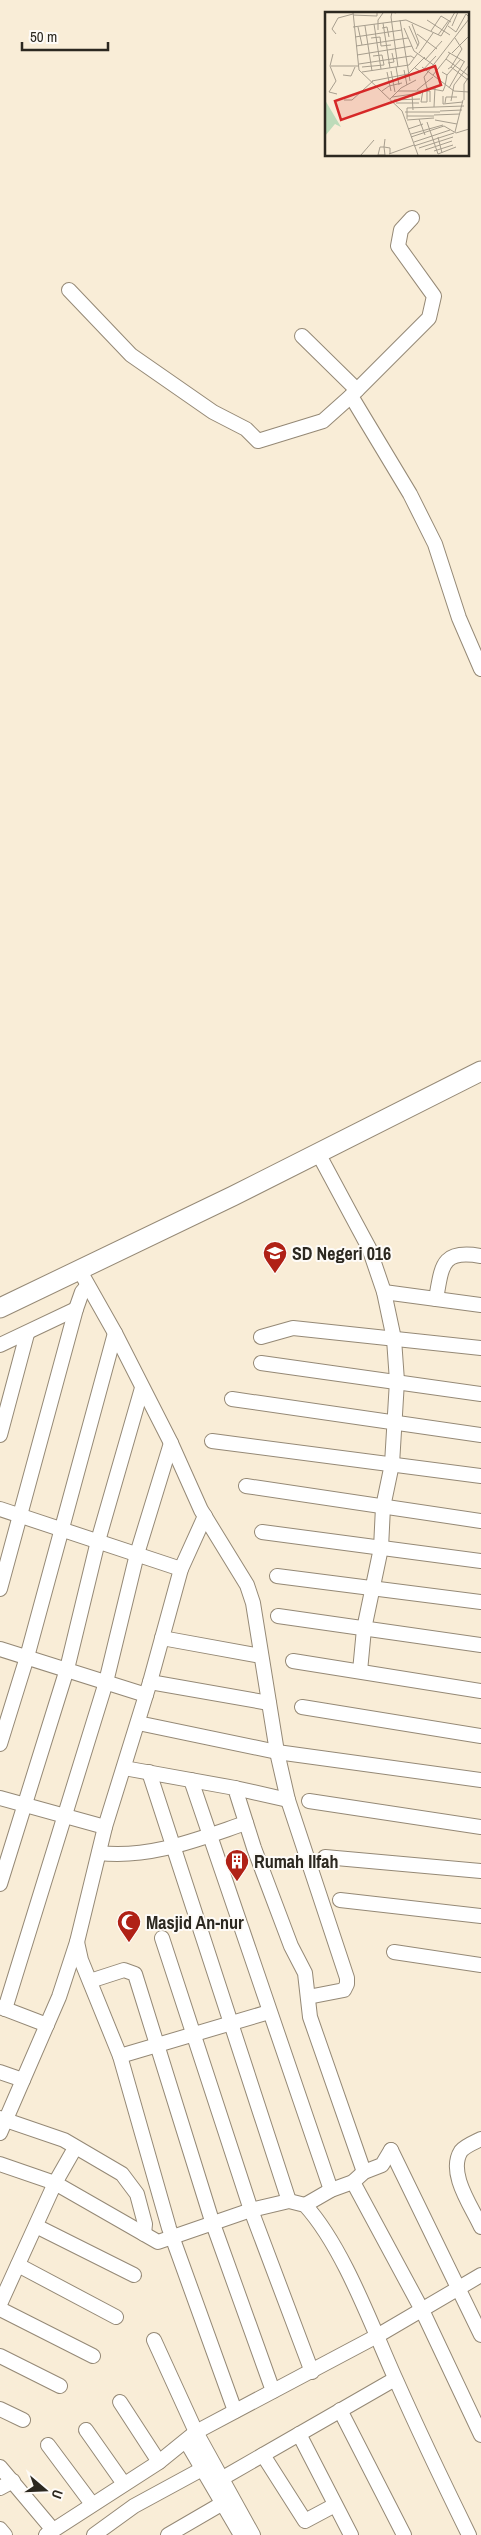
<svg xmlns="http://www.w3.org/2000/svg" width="481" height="2535" font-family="'Archivo Narrow',sans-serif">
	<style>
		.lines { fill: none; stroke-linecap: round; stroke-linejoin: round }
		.street-casing { stroke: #958976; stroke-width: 16 }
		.secondary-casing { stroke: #958976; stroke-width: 21 }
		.street { stroke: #fff; stroke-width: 14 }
		.secondary { stroke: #fff; stroke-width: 19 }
		.labels { text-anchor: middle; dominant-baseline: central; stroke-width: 4; stroke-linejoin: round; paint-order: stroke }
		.poi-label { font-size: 18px; font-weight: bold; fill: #2c2820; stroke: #fefbf7; text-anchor: start }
		.inset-road { fill: none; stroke: #a79e8e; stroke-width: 1 }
		.view { fill: #d62828; fill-opacity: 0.15; stroke: #d62828; stroke-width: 2.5 }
		.inset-edge { fill: none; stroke: #2c2820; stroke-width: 2.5 }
	</style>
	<rect width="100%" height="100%" fill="#f9edd7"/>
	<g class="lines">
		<g class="street-casing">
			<g id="street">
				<path d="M412 218 401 230 398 246 434 296 429 318 351 396 410 494 435 544 459 618 481 669"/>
				<path d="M69 290 131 355 213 412 246 429 258 441 323 421 351 396"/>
				<path d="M302 336 357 390"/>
				<path d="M318 1153 369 1248 384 1292 394 1339 397 1381 392 1464 383 1507 381 1548 364 1629 360 1671"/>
				<path d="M80 1271 115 1333 171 1443 201 1510 247 1585 253 1603 277 1752 288 1800 347 1978V1984L344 1990 308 1997"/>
				<path d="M384 1292 481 1305"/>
				<path d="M436 1299C442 1266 441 1249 481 1256"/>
				<path d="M261 1337 293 1328 481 1348"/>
				<path d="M0 1345 76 1309"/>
				<path d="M261 1363 481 1394"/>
				<path d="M232 1399 481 1435"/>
				<path d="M0 1435 27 1334"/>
				<path d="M212 1441 481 1476"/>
				<path d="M246 1486 481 1521"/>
				<path d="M0 1509 181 1569"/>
				<path d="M262 1532 481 1561"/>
				<path d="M277 1576 481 1602"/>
				<path d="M0 1589 76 1309 82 1292 87 1286"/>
				<path d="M278 1616 481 1645"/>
				<path d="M162 1638 261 1656"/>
				<path d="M0 1649 146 1695"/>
				<path d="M293 1661 481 1691"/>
				<path d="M150 1682 269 1703"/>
				<path d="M302 1707 481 1736"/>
				<path d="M138 1723 277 1752 481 1780"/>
				<path d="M0 1744 27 1657 115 1333"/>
				<path d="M124 1768 235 1788 254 1848 291 1946 305 1973 310 2017 364 2172"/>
				<path d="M149 1772 289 2201"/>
				<path d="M191 1780 331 2190"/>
				<path d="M235 1788 288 1800"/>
				<path d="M0 1798 105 1827"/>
				<path d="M309 1801 481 1827"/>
				<path d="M99 1853C150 1859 198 1839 246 1823"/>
				<path d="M325 1857 481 1871"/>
				<path d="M0 1884 67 1669 98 1541 142 1388"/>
				<path d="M340 1900 481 1916"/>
				<path d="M162 1938 251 2210 312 2372"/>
				<path d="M77 1942 81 1960 120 2056 169 2228 235 2411"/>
				<path d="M394 1952 481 1965"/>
				<path d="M90 1981 124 1970 135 1974 212 2221 273 2391"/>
				<path d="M0 2007 47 2025"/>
				<path d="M5 2009 106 1682 137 1554 171 1443"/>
				<path d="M120 2056 269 2012"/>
				<path d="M0 2072 23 2080"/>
				<path d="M0 2118 64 2140 122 2174 137 2194 145 2224 144 2234"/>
				<path d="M0 2133 59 1997 77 1942 105 1827 150 1682 181 1569 205 1516"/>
				<path d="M481 2139C475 2142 465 2146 461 2151 447 2173 472 2207 481 2227"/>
				<path d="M391 2150 481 2335"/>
				<path d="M0 2164 55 2183 75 2148"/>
				<path d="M353 2182 422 2310 481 2435"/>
				<path d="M305 2205 331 2190 353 2182 364 2172 382 2165 391 2150"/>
				<path d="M36 2226 134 2275"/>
				<path d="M18 2265 116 2317"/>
				<path d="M0 2304 55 2183 158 2242 251 2210 289 2201 305 2205C344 2248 372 2327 396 2380 419 2432 444 2484 469 2535"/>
				<path d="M0 2309 93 2356"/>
				<path d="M154 2340 196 2432 253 2535"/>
				<path d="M0 2356 60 2386"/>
				<path d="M120 2402 159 2462"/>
				<path d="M0 2409 23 2420"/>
				<path d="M340 2410 404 2535"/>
				<path d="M86 2430 124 2484"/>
				<path d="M299 2434 351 2535"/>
				<path d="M186 2441 241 2535"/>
				<path d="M48 2445 92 2504"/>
				<path d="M263 2455 305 2521 335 2505"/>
				<path d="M0 2467 53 2530"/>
				<path d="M221 2479 395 2379"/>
				<path d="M0 2488 13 2481"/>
				<path d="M0 2529 5 2535"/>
				<path d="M46 2535 159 2462 196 2432 377 2336 481 2275"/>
				<path d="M94 2535 134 2506 204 2468"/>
				<path d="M168 2535 223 2503"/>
			</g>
		</g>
		<g class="secondary-casing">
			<path id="secondary" d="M0 1308 233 1196 481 1071"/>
		</g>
		<use href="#street" class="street"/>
		<use href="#secondary" class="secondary"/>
	</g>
	<defs>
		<g id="school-pin" transform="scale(1.25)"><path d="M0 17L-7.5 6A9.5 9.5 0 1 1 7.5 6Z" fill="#b02116" stroke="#fefbf7"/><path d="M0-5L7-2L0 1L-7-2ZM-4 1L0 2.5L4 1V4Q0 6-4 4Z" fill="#fff"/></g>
		<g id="building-pin" transform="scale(1.25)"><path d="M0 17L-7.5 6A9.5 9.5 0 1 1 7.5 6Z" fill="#b02116" stroke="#fefbf7"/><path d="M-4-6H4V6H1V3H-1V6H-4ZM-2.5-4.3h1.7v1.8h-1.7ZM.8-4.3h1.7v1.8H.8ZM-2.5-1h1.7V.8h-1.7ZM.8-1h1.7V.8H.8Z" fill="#fff"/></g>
		<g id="mosque-pin" transform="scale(1.25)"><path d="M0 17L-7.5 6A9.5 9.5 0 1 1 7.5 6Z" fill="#b02116" stroke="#fefbf7"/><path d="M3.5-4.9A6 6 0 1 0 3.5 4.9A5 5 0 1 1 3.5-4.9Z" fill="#fff"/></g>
	</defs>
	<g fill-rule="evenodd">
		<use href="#school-pin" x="275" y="1253"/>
		<use href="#building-pin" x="237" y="1861"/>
		<use href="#mosque-pin" x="129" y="1922"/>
	</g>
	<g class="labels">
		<g class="poi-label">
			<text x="292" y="1253">SD Negeri 016</text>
			<text x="254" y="1861">Rumah Ilfah</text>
			<text x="146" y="1922">Masjid An-nur</text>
		</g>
	</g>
	<g transform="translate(325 12)">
		<rect width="144" height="144" fill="#f9edd7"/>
		<path d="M0 88 16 115 10 112 0 124Z" fill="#bddbb9"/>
		<path class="inset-road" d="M28 0 34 58 77 99 93 143M71 1 67 0 66 5 73 55M28 3 52 4V0M75 8 85 69M102 8 125 23M58 11 65 56M49 12 56 57M87 12 94 31 91 37M40 14 47 59M84 14 93 34M123 14 131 20 141 2 144 5M127 14 133 0M28 15 81 8 116 24 130 0M33 15 37 33M57 16 62 15 64 25M79 16 89 39 110 54M53 18V8L58 1M106 19 116 4 126 10M11 22 7 17 13 6 28 2M92 22 112 37M113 23 124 8M30 25 77 18M46 26 55 25 56 34 66 33M31 34 83 26M123 40 140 50M94 41 108 21M125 41 121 47 144 64M127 41 143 25M8 42 5 54 11 69 4 80 12 82M32 43 87 34M100 48 117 29M63 51 69 50 67 41M34 52 86 44 89 46M6 54H34M37 55 59 53 57 43 48 44M71 55 74 73M97 55 129 79 144 80M126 55 137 37 130 26M90 56 96 60 111 44M123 57 126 55 143 68M79 58 82 73M66 59 70 80M37 60 84 53 93 41M62 60 66 79M117 60 122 63 120 74M18 63 26 64 30 55M108 63 121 47M122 63 136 47M47 69 83 62 100 45M120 74 118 79 102 76 99 65 144 7M124 76 139 50M92 78 108 65M98 78 96 90H102V76M57 79 64 74 77 71M73 79H105V90M87 82 88 98M118 84V92L138 90M67 85 96 81M65 87 76 76 91 68M19 88H27L48 69M69 88 95 87M139 88V72L143 66M126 89 129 73 144 53M71 91H94M120 91 121 85H132M109 95 110 76M115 99 137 98M80 100H115M109 103 135 102M82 104H109M82 107V96L139 94M94 107 100 123M82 108 109 106M110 108 132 112M102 110 113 142 131 135M83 117 98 112M130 120 138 88M86 122 118 113M86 125 119 114 131 121 144 117M113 125 117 141M60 127 59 135 60 143H53L55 135H59L65 136V142M89 130 125 118M89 134 129 121M94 136 128 125M100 138 127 129M109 139 128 133M64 142 89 133M36 143 49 128"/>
		<path class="view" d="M110 54 116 73 16 108 10 89Z"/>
		<rect width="144" height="144" class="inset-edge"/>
	</g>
	<g transform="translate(45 2490) rotate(109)" stroke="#fefbf7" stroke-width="4" paint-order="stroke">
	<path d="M0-4L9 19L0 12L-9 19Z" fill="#2c2820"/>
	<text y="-8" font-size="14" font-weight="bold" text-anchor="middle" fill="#2c2820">U</text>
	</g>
	<path d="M22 42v8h86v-8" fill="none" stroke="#2c2820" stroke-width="2.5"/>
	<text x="30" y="42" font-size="15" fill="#2c2820" stroke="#fefbf7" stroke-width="4" paint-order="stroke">50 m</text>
</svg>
